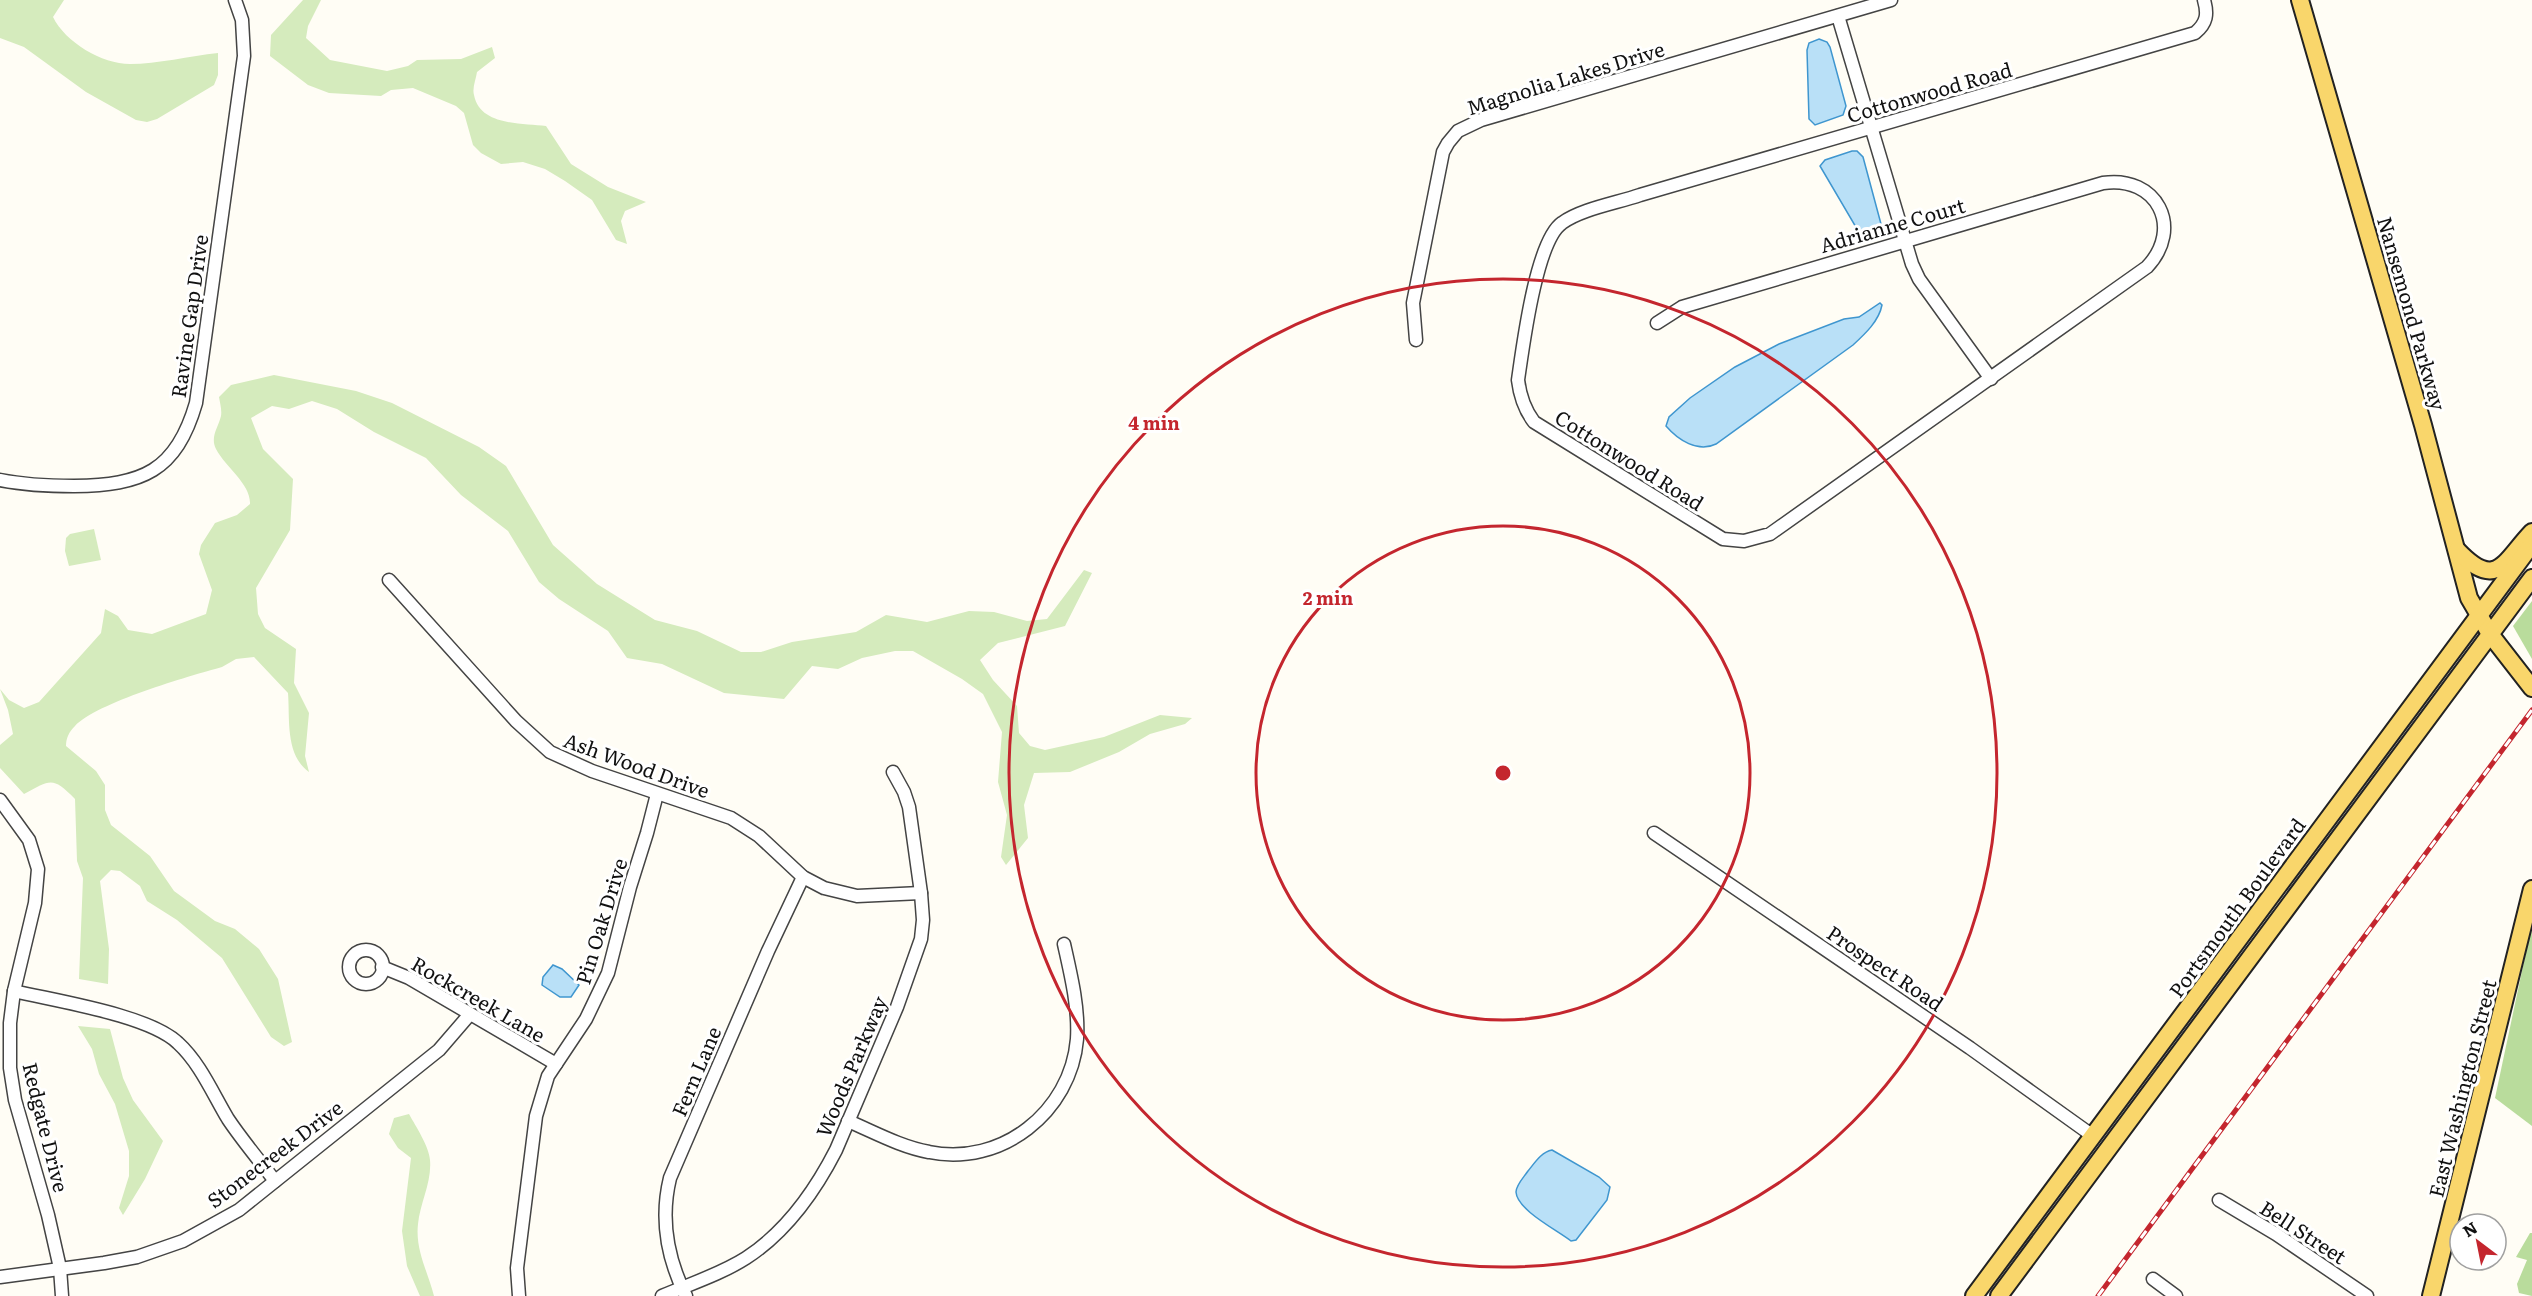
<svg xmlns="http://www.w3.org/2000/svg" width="2532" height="1296" font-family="Literata,serif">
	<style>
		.green { fill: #d5ebbd }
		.forest { fill: #b9dc9c }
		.water { fill: #b9e0f7; stroke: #3f96cf; stroke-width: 1.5 }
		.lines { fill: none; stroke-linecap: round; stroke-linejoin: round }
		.minor-casing { stroke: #444; stroke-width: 15 }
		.major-casing { stroke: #222; stroke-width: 20 }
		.minor { stroke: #fff; stroke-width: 12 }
		.major { stroke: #f9d66b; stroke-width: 16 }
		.rail-casing { stroke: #c4262e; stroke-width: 5 }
		.rail { stroke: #fff; stroke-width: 3; stroke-dasharray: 9; stroke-linecap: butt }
		.ring { fill: none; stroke: #c4262e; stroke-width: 3 }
		.labels { text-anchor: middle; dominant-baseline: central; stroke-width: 6; stroke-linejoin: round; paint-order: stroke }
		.street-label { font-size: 20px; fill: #111; stroke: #fff }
		.centre { fill: #c4262e; stroke: #fff; stroke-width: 3 }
		.ring-label { font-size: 18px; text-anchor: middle; font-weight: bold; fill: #c4262e; stroke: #fff; stroke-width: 6; stroke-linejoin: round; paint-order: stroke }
	</style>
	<rect width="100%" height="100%" fill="#fffdf5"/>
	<g class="green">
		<path d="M0 0H64L53 17C65 42 102 64 130 64 157 64 190 56 218 53V75L214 85 157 119 147 122 136 120 86 92 24 47 0 38Z"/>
		<path d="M303 0H321L308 26 306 38 330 60 387 71 408 66 417 60 461 59 492 47 495 58 477 72C476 79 472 88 474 95 480 126 522 123 546 126L571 164 608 187 646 202 625 211 621 221 627 244 616 240 592 200 565 181 545 169 523 162 501 164 481 153 473 145 464 113 456 106 413 88 391 90 381 96 329 93 308 85 270 56 271 35Z"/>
		<path d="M274 375 356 391 392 403 479 447 506 466 553 545 597 584 655 620 697 631 741 652H761L792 642 856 632 886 615 927 622 969 611 994 612 1027 621 1047 619 1084 570 1092 573 1065 626 998 643 980 660 993 680 1017 706 1019 733 1030 746 1045 750 1104 737 1160 715 1192 718 1185 724 1150 734 1119 752 1070 772 1034 773 1024 805 1028 838 1006 865 1001 857 1007 815 998 782 1002 732 983 694 962 679 913 651H895L862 658 838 669 812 666 784 699 724 693 662 664 627 658 608 631 559 599 539 582 508 531 461 495 426 458 374 432 337 409 312 401 289 409 272 406 251 418 263 449 293 479 290 530 256 588 258 614 265 628 296 649 294 683 309 713 305 756 309 772C285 755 290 719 288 693L254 657 236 659 222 667C189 676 96 703 75 726 69 732 66 738 66 746L96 771 105 785V810L111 825 150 856 174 891 215 921 235 929 259 949 278 979 292 1042 284 1046 271 1037 222 958 177 920 147 901 140 886 120 871 111 870 100 881 109 949 108 984 79 979 83 878 77 861 75 799C52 776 51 780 24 794L0 768V745L13 734 8 710 0 689 9 700 24 708 39 702 101 633 105 609 118 616 128 630 152 634 206 614 212 590 199 554 201 545 215 523 237 515 250 504C251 484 226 468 216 449 210 437 218 428 221 416 222 410 220 403 219 397L231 385Z"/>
		<path d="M94 529 101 560 69 566 65 551 66 538 70 534Z"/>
		<path d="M78 1026 110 1029 123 1078 133 1100 163 1141 145 1179 123 1215 119 1208 129 1176V1151L115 1104 99 1074 92 1049Z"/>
		<path d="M409 1114C416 1127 429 1146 430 1160 432 1182 420 1203 418 1224 415 1250 428 1272 434 1296H420L407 1266 402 1231 411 1158 398 1148 389 1134 394 1118Z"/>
	</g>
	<g class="forest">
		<path d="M2532 601V659L2513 626Z"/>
		<path d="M2532 924V1126L2495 1098Z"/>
		<path d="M2530 1233H2532V1296L2519 1293 2517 1284 2527 1260 2516 1257Z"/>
	</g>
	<g class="water">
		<path d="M1819 39 1827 42 1830 47 1846 106 1843 115 1815 125 1809 119 1807 50 1809 43Z"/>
		<path d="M1852 151H1857L1863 157 1881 224 1877 232 1864 235 1857 229 1820 166 1825 160Z"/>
		<path d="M1880 303 1882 305C1879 321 1865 334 1853 345L1716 444C1698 453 1678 440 1666 426L1669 417 1690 398 1735 367 1779 344 1844 319 1859 317Z"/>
		<path d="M553 965 562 969 579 985 571 997H560L542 985 543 977Z"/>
		<path d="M1552 1150 1599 1177 1610 1187 1607 1200 1576 1240 1571 1241C1557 1230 1517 1210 1516 1192 1516 1185 1524 1177 1528 1171 1534 1164 1541 1152 1552 1150Z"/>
	</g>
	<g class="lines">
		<g class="minor-casing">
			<g id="minor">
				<path d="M1838 16 1912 264 1919 279 1991 379"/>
				<path d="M1657 323 1682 307 2103 183C2157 175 2184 228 2147 267L1770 534 1744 541 1723 539 1534 422C1524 409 1520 396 1518 380 1523 346 1536 241 1562 223 1581 209 1617 203 1640 195L2195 33C2207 23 2208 14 2204 0"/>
				<path d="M1416 340 1413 303 1443 152 1448 143 1458 131 1481 120 1891 0"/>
				<path d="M0 480C25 485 49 486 74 486 142 485 176 472 196 403L244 56 242 20 235 0"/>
				<path d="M389 580 516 721 550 752 592 771 731 818 759 836 803 877 824 888 857 896 921 893"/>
				<path d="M0 800 29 840 38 869 35 903 14 991 10 1023V1068L15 1100 48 1215 60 1268 62 1296"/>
				<path d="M1654 833 1970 1048 2093 1136"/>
				<circle cx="366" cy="967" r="17"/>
				<path d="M382 967 409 978 556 1064"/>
				<path d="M14 991C55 1001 149 1015 178 1043 200 1063 213 1094 228 1119 242 1140 259 1160 275 1181"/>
				<path d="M848 1121C874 1132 901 1147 929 1152 1001 1167 1071 1112 1077 1039 1079 1008 1071 975 1064 944"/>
				<path d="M2219 1200 2276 1234 2367 1296"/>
				<path d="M0 1277 104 1263 137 1257 183 1241 239 1210 439 1050 470 1014"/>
				<path d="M2153 1279 2176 1296"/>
				<path d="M519 1296 517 1268 536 1116 548 1076 586 1019 608 973 630 887 647 833 657 794"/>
				<path d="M662 1296C690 1284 721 1274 746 1258 786 1232 814 1193 836 1150L897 1007 921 939 923 920 921 893 909 807 904 792 893 772"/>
				<path d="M686 1296C667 1258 660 1219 670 1178L768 951 803 877"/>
			</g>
		</g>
		<g class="major-casing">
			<g id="major">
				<path d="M2300 0 2423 425 2469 598 2490 634 2532 688"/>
				<path d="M2457 550C2497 592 2504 561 2532 532"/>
				<path d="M1974 1296 2532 544"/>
				<path d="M1999 1296 2532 578"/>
				<path d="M2431 1296 2532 889"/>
			</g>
		</g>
		<use href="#minor" class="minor"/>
		<use href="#major" class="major"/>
		<g class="rail-casing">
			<path id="rail" d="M2098 1296 2532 710"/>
		</g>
		<use href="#rail" class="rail"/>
	</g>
	<g class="ring">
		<circle cx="1503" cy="773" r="247"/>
		<circle cx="1503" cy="773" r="494"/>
	</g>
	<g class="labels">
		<g class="street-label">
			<text transform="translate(1565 77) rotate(-17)">Magnolia Lakes Drive</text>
			<text transform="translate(1929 91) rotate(-16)">Cottonwood Road</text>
			<text transform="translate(1892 224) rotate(-16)">Adrianne Court</text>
			<text transform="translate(2413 313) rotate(74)">Nansemond Parkway</text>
			<text transform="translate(188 316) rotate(-82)">Ravine Gap Drive</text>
			<text transform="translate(1630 459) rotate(32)">Cottonwood Road</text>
			<text transform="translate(637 764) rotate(20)">Ash Wood Drive</text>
			<text transform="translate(2236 907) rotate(-54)">Portsmouth Boulevard</text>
			<text transform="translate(600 921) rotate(-73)">Pin Oak Drive</text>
			<text transform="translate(1886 967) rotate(34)">Prospect Road</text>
			<text transform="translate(479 998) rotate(30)">Rockcreek Lane</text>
			<text transform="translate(850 1066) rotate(-67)">Woods Parkway</text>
			<text transform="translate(695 1071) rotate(-67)">Fern Lane</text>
			<text transform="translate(2461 1088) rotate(-76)">East Washington Street</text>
			<text transform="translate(47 1127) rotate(76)">Redgate Drive</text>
			<text transform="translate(274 1153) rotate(-37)">Stonecreek Drive</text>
			<text transform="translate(2304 1231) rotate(33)">Bell Street</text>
		</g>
	</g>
	<circle cx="1503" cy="773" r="9" class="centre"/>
	<g class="ring-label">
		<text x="1154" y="430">4 min</text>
		<text x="1328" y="605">2 min</text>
	</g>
	<g transform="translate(2478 1242) rotate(328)"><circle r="28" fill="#ffffff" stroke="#a0a0a0" stroke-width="1.5"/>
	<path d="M0-4.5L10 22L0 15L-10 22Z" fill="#c4262e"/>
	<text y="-9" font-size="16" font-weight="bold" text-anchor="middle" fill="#111111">N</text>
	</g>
</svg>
